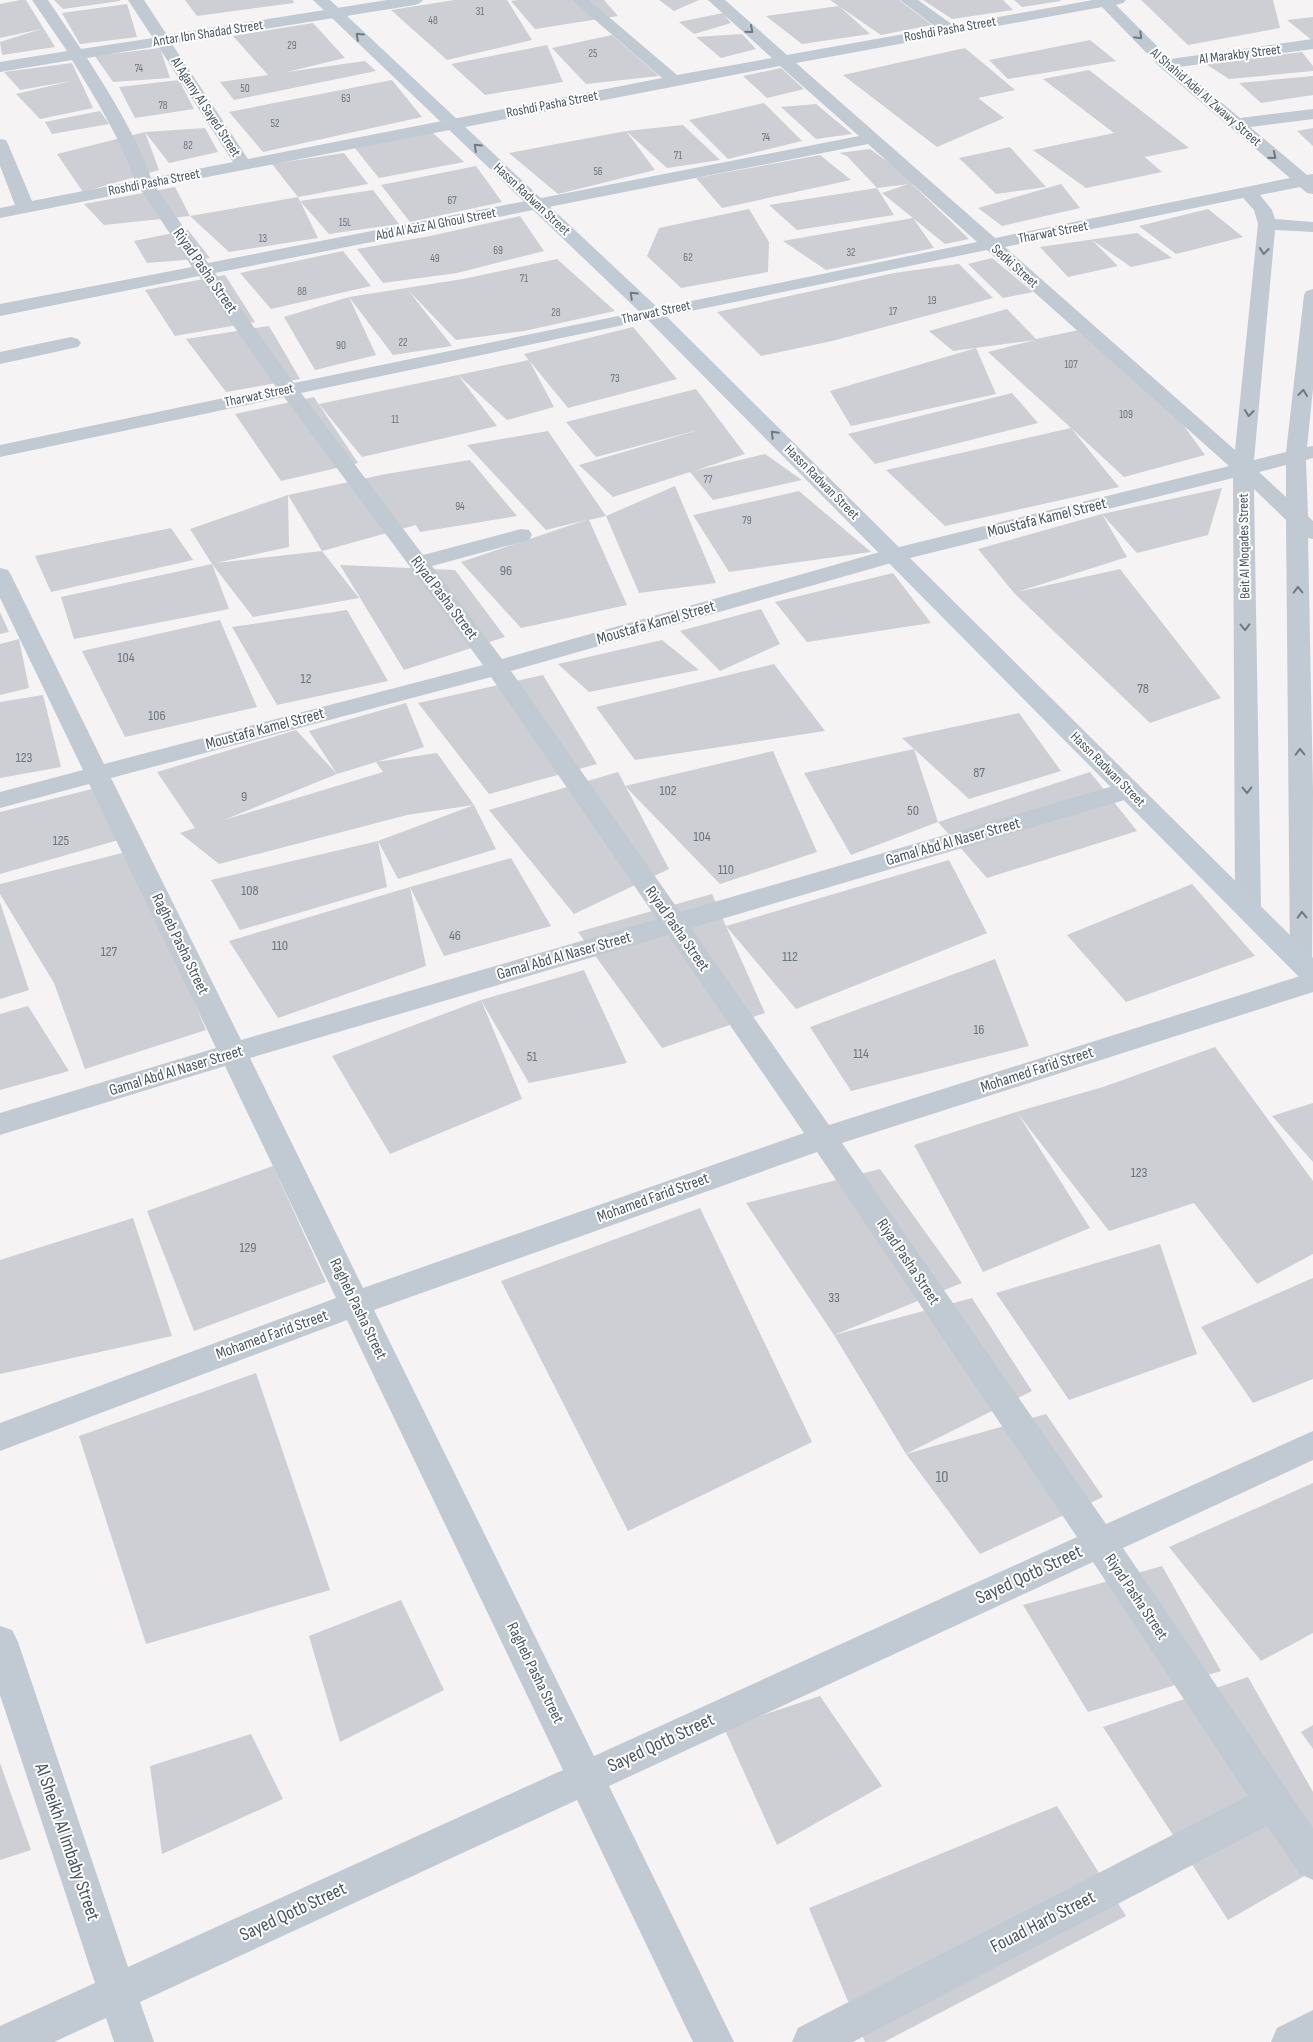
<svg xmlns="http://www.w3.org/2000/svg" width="1313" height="2042" font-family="'Sofia Sans Condensed',sans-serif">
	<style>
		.building { fill: #cdcfd5 }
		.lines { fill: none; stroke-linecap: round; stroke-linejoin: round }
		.street { fill: #c1cad2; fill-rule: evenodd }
		.secondary { fill: #c1cbd6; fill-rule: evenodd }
		.oneway { stroke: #6e7983 }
		.oneway2 { stroke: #6e7984 }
		.labels { text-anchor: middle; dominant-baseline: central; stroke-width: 4; stroke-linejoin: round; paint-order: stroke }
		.far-number-label { font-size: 11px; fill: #6b747e }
		.far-street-label { font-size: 14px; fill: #4a5661; stroke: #fff }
		.number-label { font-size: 14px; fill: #6b747e }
		.street-label { font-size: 16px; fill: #4a5661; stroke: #fff }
		.near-number-label { font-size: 16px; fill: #6b747e }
		.near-street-label { font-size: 19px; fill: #4a5661; stroke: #fff }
	</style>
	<rect width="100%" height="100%" fill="#f5f3f3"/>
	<g class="building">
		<path d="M20 0H26L55 47 2 55 0 42 41 29 0 38V4Z"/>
		<path d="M54 0H120V1L63 9Z"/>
		<path d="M185 0H293L294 3 197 16Z"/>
		<path d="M454 0H507L532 40 447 60 391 10Z"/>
		<path d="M518 0H604L618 16 535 29 511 1Z"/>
		<path d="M659 0H699L674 11Z"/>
		<path d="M830 0H899L932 25 881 35Z"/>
		<path d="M923 0H1003L1013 10 952 19Z"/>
		<path d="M1014 0H1060L1061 1 1022 7Z"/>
		<path d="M1141 0H1273L1280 28 1188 45Z"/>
		<path d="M127 4 137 37 80 44 62 13Z"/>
		<path d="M839 6 870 34 802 44 766 16Z"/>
		<path d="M723 13 731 23 694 34 679 22Z"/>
		<path d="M1313 17V41L1287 20Z"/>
		<path d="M313 23 345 58 287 72 365 61 376 71 234 100 220 82 268 75 233 36Z"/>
		<path d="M742 34 756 49 721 58 696 37Z"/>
		<path d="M612 35 659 76 586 84 552 48Z"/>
		<path d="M1090 40 1116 61 1008 79 989 60Z"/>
		<path d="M547 45 563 82 485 95 451 64Z"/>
		<path d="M160 48 170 78 113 82 95 56Z"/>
		<path d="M965 48 1015 90 978 98 1004 118 937 147 843 75Z"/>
		<path d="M1302 52 1313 66V71L1229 79 1206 64Z"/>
		<path d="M72 63 93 108 40 119 16 94 71 81 20 90 4 72Z"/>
		<path d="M781 68 804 89 767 98 743 76Z"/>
		<path d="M1089 70 1189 148 1145 157 1140 153 1162 172 1086 188 1033 150 1114 133 1043 79Z"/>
		<path d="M1313 76V95L1261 103 1239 83Z"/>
		<path d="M179 80 194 109 135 118 119 87Z"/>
		<path d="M392 80 422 117 263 152 229 112Z"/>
		<path d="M764 103 802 141 728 159 689 120Z"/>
		<path d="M816 104 852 134 816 139 781 107Z"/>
		<path d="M100 111 109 124 52 134 45 122Z"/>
		<path d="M683 125 720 160 667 168 626 131Z"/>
		<path d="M205 128 218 152 169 163 145 132 159 170 83 192 57 154 145 132Z"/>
		<path d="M1313 128V146L1297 131Z"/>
		<path d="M626 131 655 170 558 194 509 153Z"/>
		<path d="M432 132 464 162 379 178 354 147Z"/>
		<path d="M1010 147 1046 187 996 194 959 158Z"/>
		<path d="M870 149 917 183 877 188 847 156 839 153Z"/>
		<path d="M344 153 368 184 298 197 272 164Z"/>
		<path d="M820 155 851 180 722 208 696 178Z"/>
		<path d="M476 166 502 202 410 222 381 185Z"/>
		<path d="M911 183 969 239 945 244 882 193Z"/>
		<path d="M1061 184 1080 208 1002 226 978 208Z"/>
		<path d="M175 187 190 216 298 197 300 201 373 190 399 224 329 234 300 201 318 238 229 252 190 216 104 225 84 204Z"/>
		<path d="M877 188 894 215 797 230 769 205Z"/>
		<path d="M749 209 769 242 768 272 681 288 647 256 659 228Z"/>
		<path d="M1208 209 1243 237 1176 254 1139 226Z"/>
		<path d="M520 216 544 251 457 273 383 283 357 249 430 236Z"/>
		<path d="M913 218 934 248 826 270 783 241Z"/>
		<path d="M188 230 210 258 147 263 134 241Z"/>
		<path d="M1137 233 1172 258 1131 267 1092 240 1118 266 1068 277 1040 247Z"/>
		<path d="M343 251 371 286 271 309 240 273Z"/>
		<path d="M992 258 1033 292 1003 298 968 264Z"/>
		<path d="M557 259 615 311 524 331 456 340 408 290 452 346 393 355 349 297 463 279Z"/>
		<path d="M959 264 993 298 832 341 761 356 717 312 894 273Z"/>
		<path d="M225 275 255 322 175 336 145 290Z"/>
		<path d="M349 297 376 355 315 370 284 317Z"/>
		<path d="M1007 309 1036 339 1079 330 1176 415 1205 455 1124 477 1071 428 1119 487 945 526 886 470 1071 428 988 352 1035 340 953 351 929 331Z"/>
		<path d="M269 326 300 379 226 392 186 339Z"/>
		<path d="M633 327 677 379 568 408 524 354Z"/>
		<path d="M976 348 996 394 851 426 830 391Z"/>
		<path d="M529 360 554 407 507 420 458 375Z"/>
		<path d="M458 375 497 426 362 457 319 404Z"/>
		<path d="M696 389 745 454 694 471 765 454 802 480 713 500 690 472 613 497 579 465 702 429 596 457 566 422Z"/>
		<path d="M1012 393 1038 423 875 464 848 434Z"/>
		<path d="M314 397 358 463 281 481 235 414Z"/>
		<path d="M548 431 606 516 589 520 627 605 521 628 461 562 586 520 546 530 467 445Z"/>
		<path d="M470 460 517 516 420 532 416 525 322 551 288 495 386 474Z"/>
		<path d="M675 486 716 583 639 593 606 516Z"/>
		<path d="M1222 488 1208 535 1137 553 1102 514 1127 557 1017 592 1120 569 1221 698 1150 723 1014 593 978 549 1102 514Z"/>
		<path d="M799 491 871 552 729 572 693 515Z"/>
		<path d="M288 495 289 547 215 563 322 551 359 598 253 617 212 564 190 529Z"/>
		<path d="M171 528 193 560 51 592 35 556Z"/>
		<path d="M212 564 229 609 74 639 61 597Z"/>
		<path d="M340 565 455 570 505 637 404 670Z"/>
		<path d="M893 573 931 623 807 642 775 602Z"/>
		<path d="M761 609 780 644 720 671 680 631Z"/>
		<path d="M347 610 388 681 277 705 232 627Z"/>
		<path d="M0 612 9 632 0 634Z"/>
		<path d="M220 620 257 707 125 737 82 651Z"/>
		<path d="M19 639 29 688 0 695V644Z"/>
		<path d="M662 640 699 670 589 692 558 664Z"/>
		<path d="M774 664 825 731 635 760 596 707Z"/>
		<path d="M543 675 597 764 489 794 418 703Z"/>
		<path d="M43 695 61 767 0 778V702Z"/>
		<path d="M406 703 424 747 376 762 337 774 224 820 383 772 376 762 437 753 474 805 407 815 219 864 180 833 195 828 157 772 296 730 337 774 309 731Z"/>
		<path d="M1019 713 1061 771 969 799 914 749 938 822 851 855 804 773 914 749 902 738Z"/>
		<path d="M773 751 817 852 720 884 625 786Z"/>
		<path d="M618 772 669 869 574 914 489 810Z"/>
		<path d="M1090 772 1137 831 987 878 938 822Z"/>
		<path d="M100 787 122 839 0 874V812Z"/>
		<path d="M474 805 496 849 398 879 378 841 387 887 240 930 211 880 378 841Z"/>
		<path d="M130 851 206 1030 85 1069 54 983 0 894V884Z"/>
		<path d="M511 858 551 926 444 956 410 887Z"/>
		<path d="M949 860 987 933 796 1009 726 926 765 1013 662 1048 578 932 712 894 726 926Z"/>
		<path d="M1192 884 1255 956 1126 1002 1067 935Z"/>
		<path d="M410 887 426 966 278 1018 229 941Z"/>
		<path d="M0 902 29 990 0 999Z"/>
		<path d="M995 959 1029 1046 851 1091 810 1027Z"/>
		<path d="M584 970 627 1063 529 1083 481 1000Z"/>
		<path d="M481 1000 522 1099 390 1154 332 1056Z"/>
		<path d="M28 1006 69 1071 0 1090V1014Z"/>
		<path d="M1215 1047 1313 1181V1254L1257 1284 1194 1203 1109 1231 1018 1114 1090 1228 983 1272 914 1145 1016 1112 1103 1087Z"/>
		<path d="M1313 1103V1162L1272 1116Z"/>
		<path d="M273 1166 326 1282 194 1331 147 1211Z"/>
		<path d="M880 1169 962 1283 834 1335 972 1298 1032 1391 906 1454 834 1335 746 1203Z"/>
		<path d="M700 1208 812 1442 628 1531 501 1281Z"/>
		<path d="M133 1218 172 1336 0 1374V1260Z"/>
		<path d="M1160 1244 1197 1354 1069 1400 996 1293Z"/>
		<path d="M1313 1278V1379L1253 1403 1201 1327Z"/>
		<path d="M256 1373 330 1590 146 1644 79 1436Z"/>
		<path d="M1046 1414 1103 1497 980 1554 906 1454Z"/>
		<path d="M1313 1483V1633L1261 1661 1169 1547Z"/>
		<path d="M1162 1566 1221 1671 1088 1712 1023 1605Z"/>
		<path d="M401 1600 444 1690 340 1742 309 1636Z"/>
		<path d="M1248 1677 1313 1792V1871L1228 1920 1103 1727Z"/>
		<path d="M820 1696 882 1786 777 1845 724 1728Z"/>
		<path d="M1313 1725V1749L1301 1732Z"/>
		<path d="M251 1734 283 1799 162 1854 150 1766Z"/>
		<path d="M0 1763 31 1850 0 1860Z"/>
		<path d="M1057 1806 1126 1916 884 2042H865L809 1908Z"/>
	</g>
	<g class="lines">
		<g class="street">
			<path d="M32 0H48L81 49 153 38 128 0H144L167 35 387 0H423L420 3 415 5 172 44 248 159 662 78 572 0H589L677 75 772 58 708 0H725L787 55 937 28 900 0H918L953 25 1093 0H1126L1123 3 1116 5 1170 59 1313 39V49L1179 67 1240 118 1313 109V119L1250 127 1307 175 1313 174V194L1307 193 1300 187 1260 195 1272 210 1275 219 1313 222V232L1275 230 1254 460 1286 452 1304 295 1306 291 1313 289V389L1307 447 1313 446V458L1306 460 1308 516 1313 521V539L1308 538 1313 792 1312 970 1303 973 1294 970 1290 963 1286 520 1254 489 1261 909 1257 915 1248 918 1239 915 1235 909 1233 478 902 560 511 671 680 912 1120 784 1129 782 1138 784 1141 790 1138 796 691 928 829 1125 1313 972V992L842 1143 1106 1524 1313 1431V1460L1123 1548 1313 1828V1880L1300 1874 1267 1826 853 2042H792L798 2028 1248 1796 1093 1562 609 1786 734 2042H693L577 1800 140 2002 154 2042H114L106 2018 54 2042H0V2026L95 1983 0 1695V1626L12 1630 18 1642 128 1967 563 1770 347 1320 0 1451V1423L336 1298 225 1066 0 1135V1113L216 1048 89 784 0 808V792L83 770 0 598V568L8 570 11 575 104 764 483 665 284 397 0 457V445L276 387 199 276 0 316V304L192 267 141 190 0 218V208L15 205 0 166V139L6 140 8 144 32 201 135 181C120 138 96 99 72 60L0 72V62L67 51ZM1102 7 1160 67 1290 178 995 238 796 63ZM158 46 233 162 151 178C136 135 111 96 87 58ZM780 66 859 136 208 263 156 187ZM868 144 977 242 294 383 215 273ZM1243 198 1254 210 1258 224 1235 450 1005 247ZM987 250 1229 466 887 550 502 659 432 566 529 540 532 535 529 530 521 529 423 555 301 393 652 319ZM1286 465V497L1259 472ZM491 677 657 919 241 1040 111 778ZM668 935 804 1133 363 1288 250 1058ZM817 1152 1077 1537 594 1756 374 1310Z"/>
			<path d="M71 337 78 339 81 343 78 347 0 364V352Z"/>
			<path d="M1313 2010V2042H1271L1277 2028Z"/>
		</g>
		<path class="secondary" d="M313 0H330L659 309 1313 958V984L1303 981 645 317Z"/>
	</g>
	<defs><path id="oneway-chevron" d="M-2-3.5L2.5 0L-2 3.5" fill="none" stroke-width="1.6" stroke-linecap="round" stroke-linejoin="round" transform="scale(1.25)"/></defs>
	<g class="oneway">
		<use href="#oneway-chevron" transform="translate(750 30) rotate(41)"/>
		<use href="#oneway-chevron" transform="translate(1139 36) rotate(45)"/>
		<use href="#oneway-chevron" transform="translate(1273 156) rotate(40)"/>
		<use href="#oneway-chevron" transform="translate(1264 251) rotate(96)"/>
		<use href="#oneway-chevron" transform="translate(1303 393) rotate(-84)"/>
		<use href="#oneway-chevron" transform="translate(1249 413) rotate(96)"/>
		<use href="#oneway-chevron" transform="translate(1298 590) rotate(-91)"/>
		<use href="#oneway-chevron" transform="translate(1245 627) rotate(89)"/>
		<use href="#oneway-chevron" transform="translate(1300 752) rotate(-91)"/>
		<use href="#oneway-chevron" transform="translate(1247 790) rotate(89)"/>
		<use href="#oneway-chevron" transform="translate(1302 915) rotate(-91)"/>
	</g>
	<g class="oneway2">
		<use href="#oneway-chevron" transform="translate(359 36) rotate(-137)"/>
		<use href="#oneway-chevron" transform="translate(477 147) rotate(-137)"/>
		<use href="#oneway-chevron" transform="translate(633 295) rotate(-136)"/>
		<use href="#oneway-chevron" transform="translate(774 434) rotate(-135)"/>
	</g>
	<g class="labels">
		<g class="far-number-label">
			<text x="480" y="11">31</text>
			<text x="433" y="20">48</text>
			<text x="292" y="45">29</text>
			<text x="593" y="53">25</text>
			<text x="139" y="68">74</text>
			<text x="245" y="88">50</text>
			<text x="346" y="98">63</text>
			<text x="163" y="105">78</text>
			<text x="275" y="123">52</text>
			<text x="766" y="137">74</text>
			<text x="188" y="145">82</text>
			<text x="678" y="155">71</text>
			<text x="598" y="171">56</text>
			<text x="452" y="200">67</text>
			<text x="345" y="222">15L</text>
			<text x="263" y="238">13</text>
			<text x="498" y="250">69</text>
			<text x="851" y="252">32</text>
			<text x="688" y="257">62</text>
			<text x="435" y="258">49</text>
			<text x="524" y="278">71</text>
			<text x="302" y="291">88</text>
			<text x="932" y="300">19</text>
			<text x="893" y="311">17</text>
			<text x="556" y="312">28</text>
			<text x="403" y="342">22</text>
			<text x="341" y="345">90</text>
			<text x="1071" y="364">107</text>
			<text x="615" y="378">73</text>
			<text x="1126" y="414">109</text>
			<text x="395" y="419">11</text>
			<text x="708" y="479">77</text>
			<text x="460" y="506">94</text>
			<text x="747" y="520">79</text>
		</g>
		<g class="far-street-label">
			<text transform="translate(950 29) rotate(-10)">Roshdi Pasha Street</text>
			<text transform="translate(208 33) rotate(-9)">Antar Ibn Shadad Street</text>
			<text transform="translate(1240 54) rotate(-7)">Al Marakby Street</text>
			<text transform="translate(1206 97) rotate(41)">Al Shahid Adel Al Zwawy Street</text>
			<text transform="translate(552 104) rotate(-11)">Roshdi Pasha Street</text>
			<text transform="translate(206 107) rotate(57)">Al Agamy Al Sayed Street</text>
			<text transform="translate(154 182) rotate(-11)">Roshdi Pasha Street</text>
			<text transform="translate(532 199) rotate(43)">Hassn Radwan Street</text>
			<text transform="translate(436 224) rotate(-11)">Abd Al Aziz Al Ghoul Street</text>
			<text transform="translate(1053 232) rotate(-11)">Tharwat Street</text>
			<text transform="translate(1015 266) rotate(42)">Sedki Street</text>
			<text transform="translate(656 312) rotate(-12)">Tharwat Street</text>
			<text transform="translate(259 395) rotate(-12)">Tharwat Street</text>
			<text transform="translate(822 482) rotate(45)">Hassn Radwan Street</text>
			<text transform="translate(1244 546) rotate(-91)">Beit Al Moqades Street</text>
			<text transform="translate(1108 769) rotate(45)">Hassn Radwan Street</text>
		</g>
		<g class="number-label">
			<text x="506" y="570">96</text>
			<text x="126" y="657">104</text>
			<text x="306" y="678">12</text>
			<text x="1143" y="688">78</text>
			<text x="157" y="715">106</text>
			<text x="24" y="757">123</text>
			<text x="979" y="772">87</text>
			<text x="668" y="790">102</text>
			<text x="244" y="796">9</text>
			<text x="913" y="810">50</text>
			<text x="702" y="836">104</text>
			<text x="61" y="840">125</text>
			<text x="726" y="869">110</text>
			<text x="250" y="890">108</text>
			<text x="455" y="935">46</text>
			<text x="280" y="945">110</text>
			<text x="109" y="951">127</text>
			<text x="790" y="956">112</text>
			<text x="979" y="1029">16</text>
			<text x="861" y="1053">114</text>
			<text x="532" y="1056">51</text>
			<text x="1139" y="1172">123</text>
			<text x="248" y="1247">129</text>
			<text x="834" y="1297">33</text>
		</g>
		<g class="street-label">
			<text transform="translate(205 271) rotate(55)">Riyad Pasha Street</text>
			<text transform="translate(1047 518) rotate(-14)">Moustafa Kamel Street</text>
			<text transform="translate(444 598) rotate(53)">Riyad Pasha Street</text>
			<text transform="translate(656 623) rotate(-16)">Moustafa Kamel Street</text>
			<text transform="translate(265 729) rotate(-15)">Moustafa Kamel Street</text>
			<text transform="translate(953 842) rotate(-16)">Gamal Abd Al Naser Street</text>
			<text transform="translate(677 929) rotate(55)">Riyad Pasha Street</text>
			<text transform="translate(180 944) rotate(64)">Ragheb Pasha Street</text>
			<text transform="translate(564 956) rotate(-16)">Gamal Abd Al Naser Street</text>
			<text transform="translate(1037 1070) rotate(-18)">Mohamed Farid Street</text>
			<text transform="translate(176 1071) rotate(-17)">Gamal Abd Al Naser Street</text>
			<text transform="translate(653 1198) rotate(-20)">Mohamed Farid Street</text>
			<text transform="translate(908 1262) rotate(56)">Riyad Pasha Street</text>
			<text transform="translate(358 1309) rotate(64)">Ragheb Pasha Street</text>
			<text transform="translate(272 1335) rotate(-20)">Mohamed Farid Street</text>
			<text transform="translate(1136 1597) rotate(56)">Riyad Pasha Street</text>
			<text transform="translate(535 1673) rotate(64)">Ragheb Pasha Street</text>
		</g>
		<g class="near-number-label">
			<text x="942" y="1477">10</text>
		</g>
		<g class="near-street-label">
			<text transform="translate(1029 1575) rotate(-25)">Sayed Qotb Street</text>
			<text transform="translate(661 1743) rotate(-25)">Sayed Qotb Street</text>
			<text transform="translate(67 1842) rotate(71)">Al Sheikh Al Imbaby Street</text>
			<text transform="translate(293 1912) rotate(-25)">Sayed Qotb Street</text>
			<text transform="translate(1043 1922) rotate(-27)">Fouad Harb Street</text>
		</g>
	</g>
</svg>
